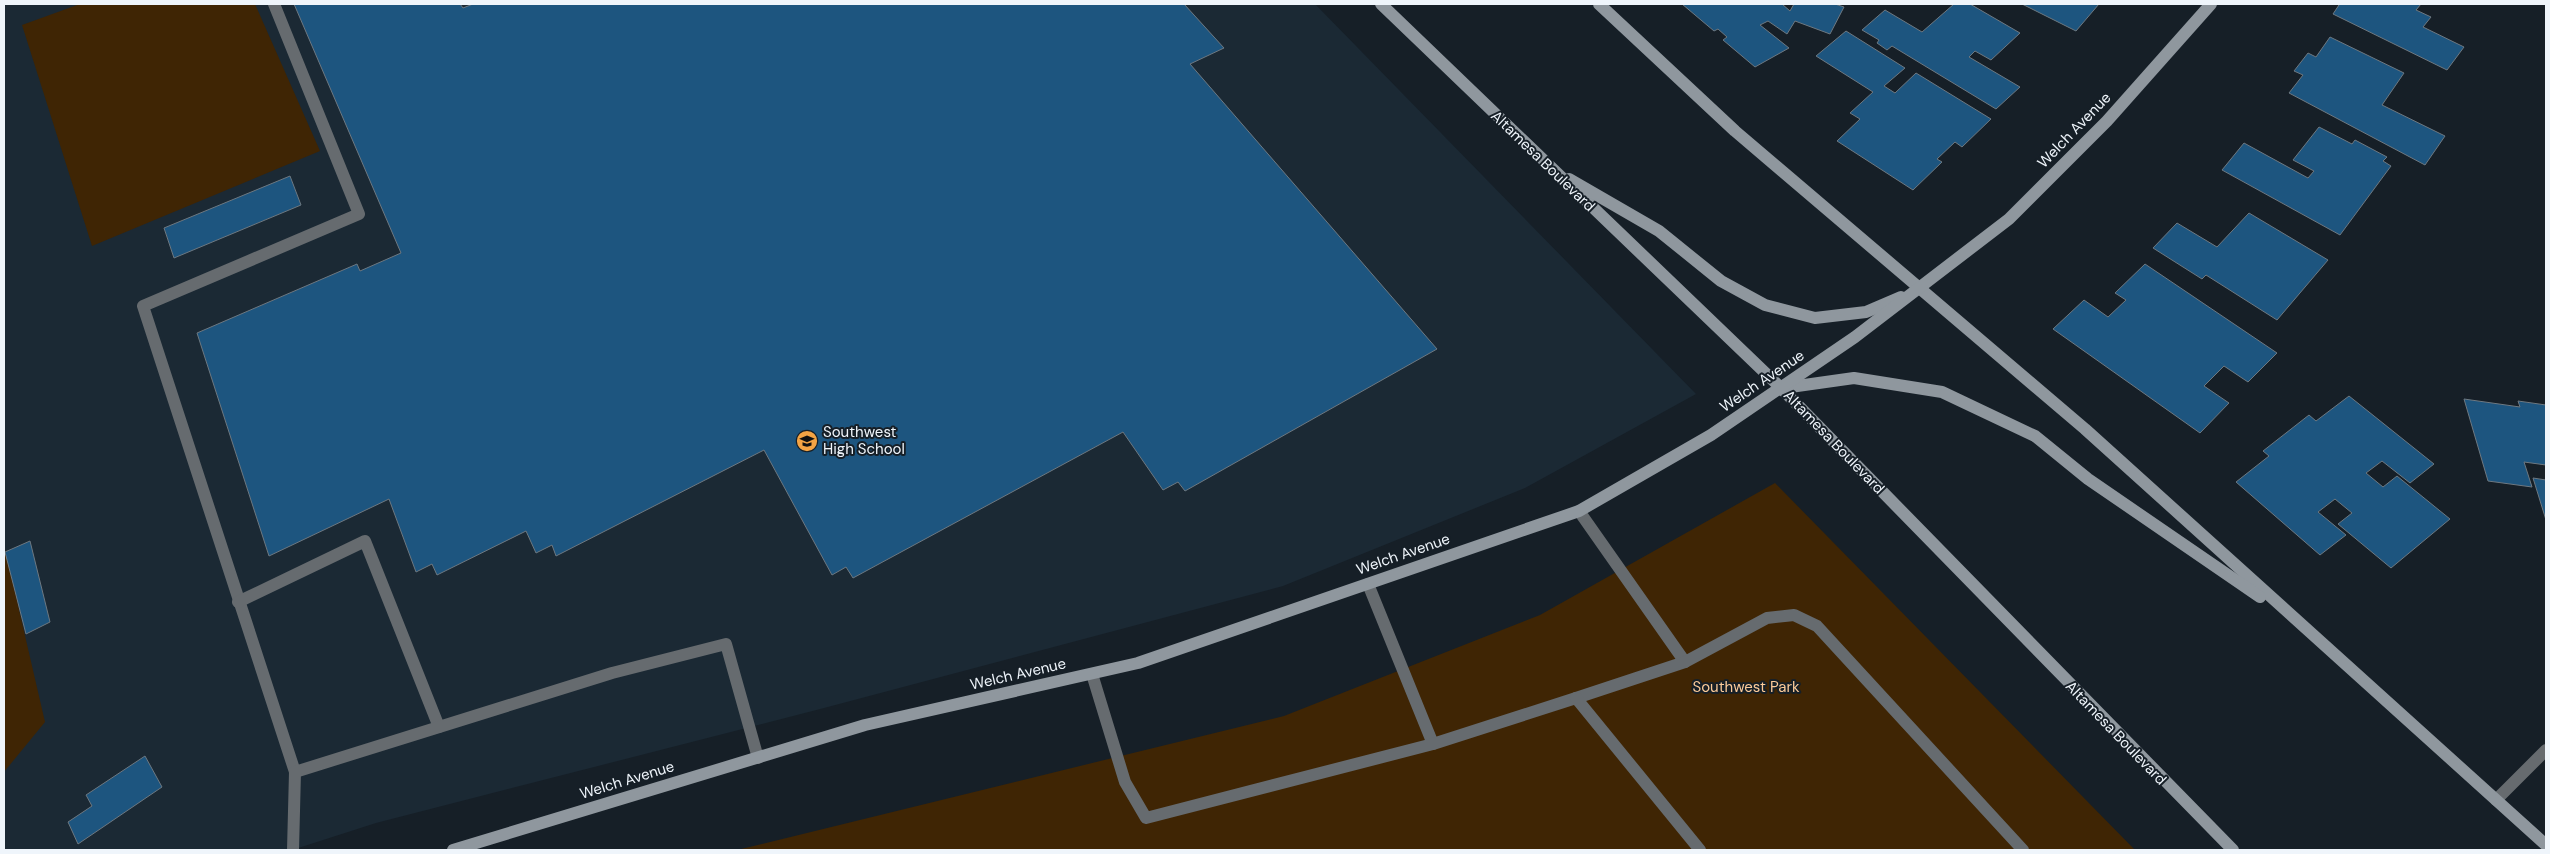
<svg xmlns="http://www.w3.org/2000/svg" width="2550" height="854" font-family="'DM Sans',sans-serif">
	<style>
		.built { fill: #1b2934 }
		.green { fill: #3f2504 }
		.building { fill: #1d557f; stroke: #6d7881 }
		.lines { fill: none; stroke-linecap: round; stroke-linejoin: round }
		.lane { stroke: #666b6f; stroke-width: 12 }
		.street { stroke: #666b6f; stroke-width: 12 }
		.secondary { stroke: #8f979e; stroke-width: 12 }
		.labels { text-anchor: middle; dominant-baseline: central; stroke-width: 4; stroke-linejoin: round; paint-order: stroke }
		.street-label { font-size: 15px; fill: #eff5fb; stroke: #161f27 }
		.poi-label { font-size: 15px; fill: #eff5fb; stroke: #161f27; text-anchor: start }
		.park-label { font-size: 15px; fill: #fccb99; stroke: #161f27 }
	</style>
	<rect width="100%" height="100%" fill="#161f27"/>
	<path class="built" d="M4 4H1315L1696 394 1525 488 1283 586 824 708 376 823 292 850H4Z"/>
	<g class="green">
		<path d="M80 4H255L320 151 92 246 22 25Z"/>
		<path d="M1775 483 2135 850H737L1284 716 1540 615Z"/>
		<path d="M4 545 45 722 4 772Z"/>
	</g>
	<g class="building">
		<path d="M294 4H460L463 8 473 4H1184L1224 48 1190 64 1437 349 1185 491 1178 482 1163 490 1123 432 853 578 846 567 832 575 764 450 556 556 552 545 536 553 526 531 437 575 432 564 416 572 389 499 269 556 197 333 357 264 360 271 401 253Z"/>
		<path d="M1682 4H1782L1790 11 1794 4H1835L1844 7 1830 34 1795 21 1787 34 1768 21 1760 25 1789 48 1755 67 1723 40 1727 37 1718 29 1714 31Z"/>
		<path d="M1954 4H1970L2020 33 1991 60 1975 51 1969 57 2020 87 1996 109 1892 46 1887 50 1877 43 1879 40 1862 30 1885 10 1922 32Z"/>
		<path d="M2022 4H2099L2076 31Z"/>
		<path d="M2336 4H2421L2416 10 2431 17 2423 27 2464 47 2447 70 2333 14 2339 5Z"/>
		<path d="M1846 31 1905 68 1884 86 1895 93 1916 73 1991 119 1962 147 1955 142 1937 159 1942 162 1913 190 1837 141 1860 119 1850 113 1873 92 1816 56Z"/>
		<path d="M2330 37 2404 73 2382 105 2445 136 2425 165 2289 93 2303 75 2294 71 2308 53 2316 57Z"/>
		<path d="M2319 127 2352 144 2355 140 2387 157 2383 161 2391 166 2340 235 2222 170 2244 143 2308 178 2314 171 2293 160Z"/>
		<path d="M290 176 301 205 174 258 164 228Z"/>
		<path d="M2249 213 2328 260 2277 320 2206 275 2202 279 2153 248 2177 223 2217 247Z"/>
		<path d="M2145 264 2277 353 2248 382 2224 366 2204 386 2229 403 2200 433 2053 329 2084 300 2108 317 2126 300 2115 293Z"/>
		<path d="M2349 396 2434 464 2410 483 2382 461 2366 473 2383 487 2397 476 2450 519 2391 568 2338 524 2352 513 2335 499 2318 512 2346 535 2320 555 2236 482 2269 456 2263 451 2309 415 2316 421Z"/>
		<path d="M2464 399 2520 407 2518 401 2546 405V465L2524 462 2532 487 2488 481Z"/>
		<path d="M2533 478 2546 480V520Z"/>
		<path d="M30 541 50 622 26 634 5 552Z"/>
		<path d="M145 756 162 787 78 844 68 822 92 806 86 795Z"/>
	</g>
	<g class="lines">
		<g class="lane">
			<path d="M274 4 359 214 143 306 295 772"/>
			<path d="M1579 511 1685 662"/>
			<path d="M1368 584 1433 744"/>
			<path d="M238 602 365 541 439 727"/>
			<path d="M1092 674 1125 782 1146 818 1433 744 1576 698 1685 662 1767 618 1794 615 1817 626 2023 850"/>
			<path d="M1576 698 1700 850"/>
			<path d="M293 850 295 772 612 673 726 644 758 758"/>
		</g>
		<path class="street" d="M2496 800 2546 750"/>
		<g class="secondary">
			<path d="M1381 4 1781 388 2233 850"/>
			<path d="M1599 4 1735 131 2085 429 2546 845"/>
			<path d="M1569 179 1659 231 1721 281 1765 305 1815 318 1866 312 1901 297"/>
			<path d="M1783 388 1854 378 1942 392 2035 436 2088 479 2260 597"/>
			<path d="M453 850 865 725 1138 663 1579 511 1711 435 1855 337 2009 219 2107 121 2211 4"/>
		</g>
	</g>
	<defs>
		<g id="school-disc" transform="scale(1.125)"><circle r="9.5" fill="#f4a444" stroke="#161f27"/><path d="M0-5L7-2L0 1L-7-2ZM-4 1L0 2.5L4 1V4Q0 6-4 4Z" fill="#111"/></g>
	</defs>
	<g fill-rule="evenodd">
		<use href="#school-disc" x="807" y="441"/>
	</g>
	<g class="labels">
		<g class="street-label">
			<text transform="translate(2074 130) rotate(-46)">Welch Avenue</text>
			<text transform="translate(1543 161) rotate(44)">Altamesa Boulevard</text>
			<text transform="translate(1762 381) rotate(-34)">Welch Avenue</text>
			<text transform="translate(1834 442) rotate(46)">Altamesa Boulevard</text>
			<text transform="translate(1403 554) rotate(-19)">Welch Avenue</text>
			<text transform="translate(1018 674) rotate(-13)">Welch Avenue</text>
			<text transform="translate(2116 733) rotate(46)">Altamesa Boulevard</text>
			<text transform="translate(627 780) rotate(-17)">Welch Avenue</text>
		</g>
		<g class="poi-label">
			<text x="823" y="432">Southwest<tspan x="823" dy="17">High School</tspan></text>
		</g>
		<g class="park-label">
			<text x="1746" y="687">Southwest Park</text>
		</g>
	</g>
	<rect width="2550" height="854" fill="none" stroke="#eff5fb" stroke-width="10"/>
</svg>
